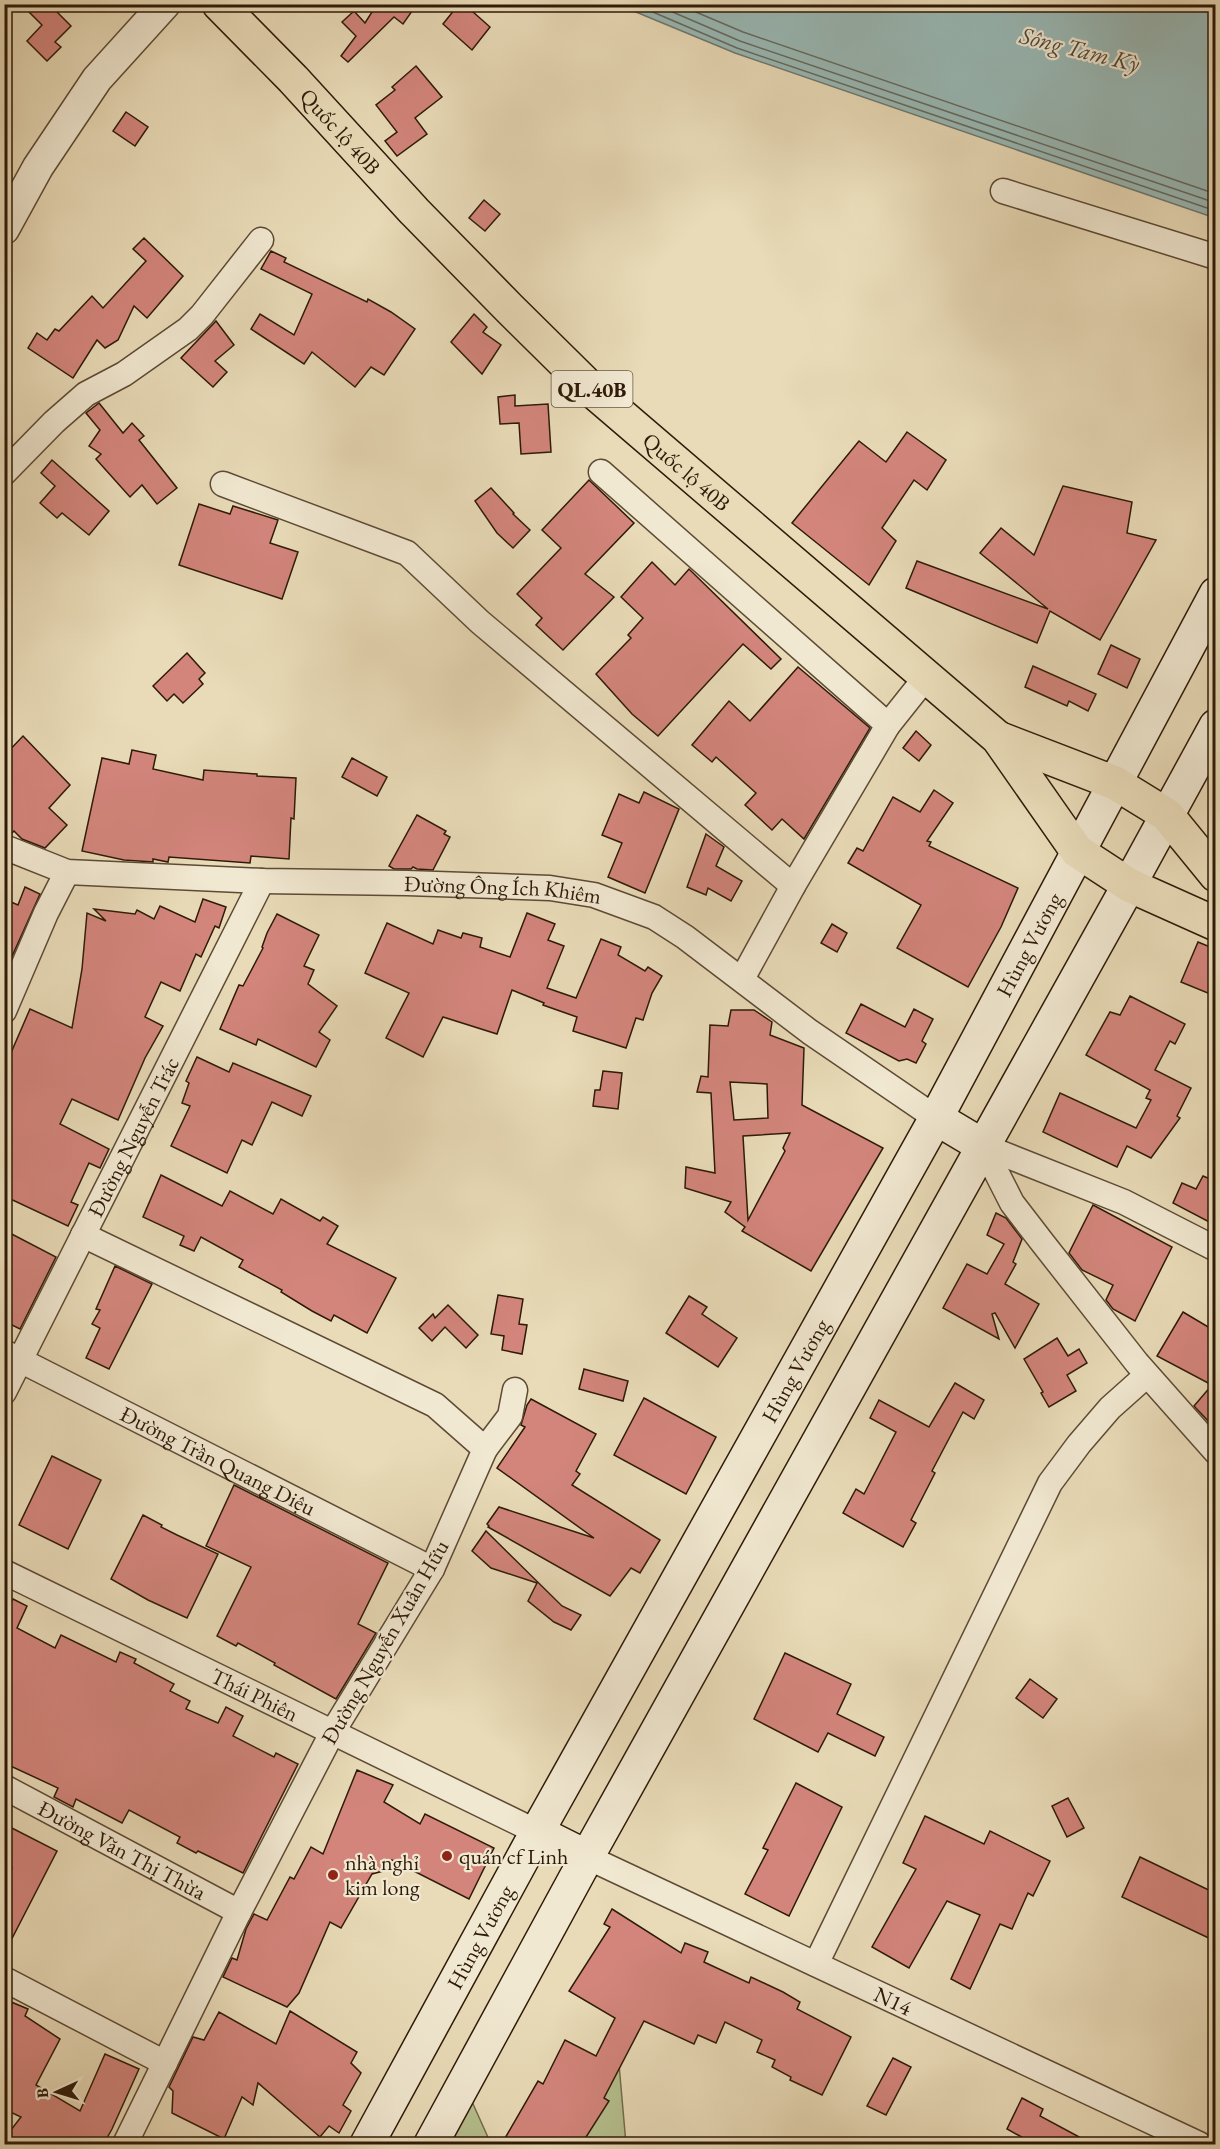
<svg xmlns="http://www.w3.org/2000/svg" width="1220" height="2149" font-family="'EB Garamond',serif">
	<style>
		.green { fill: #b6c08f; stroke: #726d4c; stroke-width: 1.5 }
		.water { fill: #99b9b6; stroke: #6e7970; stroke-width: 1.5 }
		.lines { fill: none; stroke-linecap: round; stroke-linejoin: round }
		.shore { stroke: #646a5f; stroke-width: 1.5 }
		.building { fill: #d3857c; stroke: #2e1a08; stroke-width: 1.5; fill-rule: evenodd }
		.minor-casing { stroke: #5d4a34; stroke-width: 27 }
		.tertiary-casing { stroke: #5d4a34; stroke-width: 33 }
		.secondary-casing { stroke: #2e1a08; stroke-width: 36 }
		.trunk-casing { stroke: #2e1a08; stroke-width: 36 }
		.minor { stroke: #f1e8d1; stroke-width: 24 }
		.tertiary { stroke: #f1e8d1; stroke-width: 30 }
		.secondary { stroke: #f1e8d1; stroke-width: 33 }
		.trunk { stroke: #e9dbb8; stroke-width: 33 }
		.poi-dot { fill: #8f2418; stroke: #f1e8d1; stroke-width: 2 }
		.labels { text-anchor: middle; dominant-baseline: central; stroke-width: 4.5; stroke-linejoin: round; paint-order: stroke }
		.shield { fill: #f1e8d1; stroke: #685844; stroke-width: 1.5 }
		.shield-label { font-size: 21px; font-weight: bold; fill: #2e1a08 }
		.street-label { font-size: 22px; fill: #2e1a08; stroke: #f1e8d1 }
		.poi-label { font-size: 22px; fill: #2e1a08; stroke: #f1e8d1; text-anchor: start }
		.water-label { font-size: 24px; font-style: italic; fill: #4e4a3c; stroke: #f1e8d1 }
	</style>
	<rect width="100%" height="100%" fill="#e9dbb8"/>
	<filter id="stains"><feTurbulence type="fractalNoise" baseFrequency=".00333" numOctaves="4"/><feColorMatrix values="0 0 0 0 .2 0 0 0 0 .09 0 0 0 0 .02 0 0 0 .5 -.17"/></filter>
	<radialGradient id="worn" r=".72"><stop offset=".6" stop-color="#630" stop-opacity="0"/><stop offset="1" stop-color="#630" stop-opacity=".3"/></radialGradient>
	<g class="green">
		<path d="M618 2053 626 2144H578Z"/>
		<path d="M469 2095 491 2144H441Z"/>
	</g>
	<path class="water" d="M619 5H1215V218L735 53Z"/>
	<g class="lines">
		<g class="shore">
			<path d="M634 4 737 48 1216 211"/>
			<path d="M654 4 740 41 1216 203"/>
			<path d="M677 4 743 32 1216 194"/>
		</g>
	</g>
	<g class="building">
		<path d="M21 4H49L71 26 55 42 61 47 47 61 27 41 42 25Z"/>
		<path d="M377 4H417L403 24 394 17 348 62 341 56 356 36 342 22 354 11 365 23Z"/>
		<path d="M459 4H464L490 27 472 50 443 24Z"/>
		<path d="M416 66 442 97 415 118 427 134 397 156 385 141 397 132 376 105 395 90 392 87Z"/>
		<path d="M126 112 148 127 135 146 113 131Z"/>
		<path d="M484 200 500 214 485 231 469 218Z"/>
		<path d="M144 238 183 276 147 318 134 306 118 340 105 348 97 340 73 378 28 348 37 333 47 340 55 329 59 331 92 296 103 308 146 261 133 249Z"/>
		<path d="M271 251 286 258 284 262 367 302 368 299 391 312 415 329 384 375 371 367 355 387 312 352 304 364 251 329 260 314 294 335 312 294 261 269Z"/>
		<path d="M474 314 487 327 483 332 501 345 482 374 451 342Z"/>
		<path d="M216 321 234 345 215 361 227 372 213 387 181 358Z"/>
		<path d="M515 395V406L548 404 551 452 521 454 519 423 500 424 498 397Z"/>
		<path d="M99 403 123 433 132 423 144 436 139 440 177 488 157 504 142 485 130 497 96 459 101 454 89 446 100 430 86 413Z"/>
		<path d="M907 432 946 460 927 490 914 480 882 528 896 541 869 585 792 523 859 441 886 462Z"/>
		<path d="M52 460 109 511 89 535 62 513 57 518 40 503 55 486 41 473Z"/>
		<path d="M589 480 634 523 585 574 614 597 563 650 536 625 542 618 517 594 561 548 542 530Z"/>
		<path d="M1063 486 1132 502 1127 533 1156 540 1100 640 1050 611 1037 643 906 588 917 561 1048 609 980 553 1001 528 1034 555Z"/>
		<path d="M491 488 514 513 513 514 530 530 513 548 497 533 475 501Z"/>
		<path d="M199 504 230 514 233 506 278 520 270 543 298 552 282 599 179 565Z"/>
		<path d="M652 562 675 585 689 569 781 659 771 669 743 644 658 736 632 714 596 674 631 638 628 635 643 618 621 597Z"/>
		<path d="M1111 645 1140 659 1127 688 1098 674Z"/>
		<path d="M187 653 205 673 199 679 203 684 183 703 174 694 167 701 153 686Z"/>
		<path d="M1033 666 1096 694 1088 711 1069 701 1067 706 1025 687Z"/>
		<path d="M798 667 870 728 804 839 782 819 772 830 745 805 756 793 716 757 712 762 692 745 729 701 750 721Z"/>
		<path d="M916 731 931 745 919 761 903 748Z"/>
		<path d="M23 736 70 785 49 808 67 825 45 848 22 839 14 831 11 834 4 833V756Z"/>
		<path d="M132 750 156 755 153 769 203 780 204 770 257 774V776L296 778 294 819 291 818 289 859 251 856 250 863 169 857 168 862 153 859V862L124 860 82 851 102 758 129 764Z"/>
		<path d="M352 758 387 777 377 796 342 777Z"/>
		<path d="M934 790 953 803 927 841 931 842 929 846 1018 888 1001 927 968 987 897 948 921 905 848 863 857 848 863 851 893 797 920 812Z"/>
		<path d="M644 792 679 809 645 893 608 877 622 843 602 835 619 794 639 803Z"/>
		<path d="M417 815 446 831 444 834 450 837 433 870 417 869 413 867 411 869H394L389 866Z"/>
		<path d="M706 834 724 847 716 866 742 881 731 901 708 888 706 895 687 887Z"/>
		<path d="M25 887 40 894 9 963 4 961V899L18 905Z"/>
		<path d="M203 899 226 907 219 928 215 926 201 957 196 954 180 991 161 982 145 1017 163 1026 145 1058 118 1120 72 1099 60 1124 109 1149 100 1168 89 1163 71 1202 78 1205 68 1226 4 1196V1053L10 1055 30 1009 72 1028 82 969 87 913 106 921 94 909 135 914 137 910 154 919 160 906 195 922Z"/>
		<path d="M527 913 555 924 548 940 564 946 547 988 576 998 601 939 621 947 618 955 645 971 648 967 662 976 652 993 643 1020 636 1018 626 1048 573 1031 577 1017 543 1005 544 1003 512 990 497 1034 443 1017 423 1057 386 1038 409 993 365 973 387 923 433 944 438 930 461 938 463 933 482 938 480 947 510 957Z"/>
		<path d="M277 914 319 935 304 966 314 970 308 984 337 1006 319 1032 330 1040 316 1067 258 1039 256 1045 220 1029 239 985 243 986 263 948 262 947 267 933Z"/>
		<path d="M832 924 847 933 837 952 821 943Z"/>
		<path d="M1198 942 1215 949V996L1181 982Z"/>
		<path d="M1130 996 1185 1024 1175 1044 1170 1041 1155 1070 1191 1088 1177 1116 1180 1118 1151 1158 1127 1146 1117 1167 1043 1132 1060 1093 1136 1128 1151 1100 1146 1098 1150 1090 1086 1055 1110 1012 1120 1015Z"/>
		<path d="M861 1004 905 1027 914 1009 933 1019 922 1041 926 1044 916 1063 907 1059 899 1061 846 1033Z"/>
		<path d="M731 1010H754L772 1022 770 1035 804 1048 802 1105 883 1148 811 1271 742 1231 745 1227 725 1212 731 1202 685 1188 686 1167 715 1173 711 1093 697 1092 701 1076 708 1077 710 1025 728 1026ZM730 1082 767 1084 768 1118 734 1120ZM790 1133 783 1148 785 1151 748 1220 743 1136Z"/>
		<path d="M197 1057 229 1072 233 1063 311 1096 302 1116 272 1102 252 1145 242 1140 227 1173 171 1146 190 1106 182 1103 189 1083 186 1081Z"/>
		<path d="M603 1071 622 1073 618 1109 593 1106 595 1090H600Z"/>
		<path d="M161 1175 222 1206 230 1191 273 1214 281 1199 320 1221 323 1217 338 1226 327 1244 396 1278 367 1333 334 1315 331 1321 312 1311 281 1292 282 1290 239 1267 243 1260 201 1237 194 1251 180 1245 184 1236 143 1217Z"/>
		<path d="M1203 1176 1215 1181V1225L1173 1203 1182 1183 1196 1189Z"/>
		<path d="M1093 1205 1172 1247 1135 1321 1113 1309 1106 1300 1113 1285 1082 1270 1069 1253Z"/>
		<path d="M996 1213 1006 1218 1022 1239 1013 1262 1016 1264 1005 1284 1039 1304 1015 1348 995 1313 992 1314 999 1339 943 1308 967 1264 987 1274 1004 1244 987 1235Z"/>
		<path d="M4 1230 56 1257 20 1329 4 1321Z"/>
		<path d="M115 1266 152 1284 109 1369 86 1358 100 1328 92 1324 100 1310 96 1309Z"/>
		<path d="M498 1295 523 1299 519 1324 527 1325 522 1354 502 1350 504 1336 491 1334Z"/>
		<path d="M689 1296 707 1307 702 1314 737 1338 718 1367 666 1333Z"/>
		<path d="M448 1305 478 1335 466 1348 445 1327 432 1341 419 1328 433 1314 435 1318Z"/>
		<path d="M1183 1312 1215 1331V1416L1210 1423 1194 1406 1212 1385 1157 1356Z"/>
		<path d="M1057 1338 1068 1356 1079 1349 1087 1363 1067 1375 1076 1391 1049 1407 1041 1393 1043 1392 1024 1359Z"/>
		<path d="M584 1369 628 1381 623 1401 579 1389Z"/>
		<path d="M955 1383 984 1400 974 1419 963 1412 932 1471 935 1473 911 1520 916 1523 903 1547 843 1513 856 1489 864 1494 896 1432 870 1418 879 1400 929 1427Z"/>
		<path d="M644 1398 716 1437 686 1494 614 1455Z"/>
		<path d="M531 1399 596 1434 576 1471 580 1474 572 1485 660 1540 640 1573 631 1568 610 1596 488 1527 489 1526 487 1524 499 1507 594 1538 497 1468 525 1427 521 1425 527 1405Z"/>
		<path d="M52 1456 101 1480 68 1549 19 1525Z"/>
		<path d="M234 1485 388 1563 358 1624 376 1633 336 1699 274 1665 275 1663 238 1643 236 1646 217 1636 251 1567 206 1546Z"/>
		<path d="M143 1515 162 1525 161 1527 177 1535 218 1554 187 1618 148 1600 111 1579Z"/>
		<path d="M486 1531 562 1606 581 1615 571 1630 554 1622 528 1601 537 1583 491 1568 472 1551Z"/>
		<path d="M13 1599 27 1606 17 1628 55 1648 61 1635 116 1662 120 1652 136 1659 134 1663 174 1684 170 1691 190 1701 186 1709 218 1723 226 1707 243 1716 233 1736 274 1757 276 1753 298 1764 243 1873 198 1851 196 1853 177 1843 180 1837 129 1810 122 1823 76 1799 73 1807 54 1797 58 1788 4 1763V1615Z"/>
		<path d="M785 1653 851 1684 837 1714 884 1737 875 1756 828 1733 818 1752 754 1719Z"/>
		<path d="M1030 1679 1057 1699 1043 1718 1016 1698Z"/>
		<path d="M357 1770 393 1785 384 1802 420 1824 425 1814 494 1848 469 1899 392 1860 387 1870 372 1874 341 1928 330 1922 299 1993 287 2007 223 1977 232 1958 237 1960 246 1929 254 1914 267 1920 290 1877 294 1879 311 1847 323 1854Z"/>
		<path d="M796 1783 842 1807 789 1916 745 1894 768 1850 763 1848Z"/>
		<path d="M1068 1798 1084 1828 1067 1837 1052 1806Z"/>
		<path d="M925 1816 984 1844 990 1831 1050 1861 1033 1896 1028 1893 1012 1929 1000 1924 970 1989 951 1979 980 1915 947 1901 909 1968 872 1947 916 1869 903 1863Z"/>
		<path d="M4 1824 57 1851 4 1954V1883L12 1868 4 1864Z"/>
		<path d="M1140 1857 1215 1893V1941L1122 1897Z"/>
		<path d="M612 1909 681 1953 685 1943 708 1952 704 1962 749 1983 751 1977 783 1992 800 2002 797 2009 851 2037 822 2095 790 2080 791 2077 772 2067 775 2060 757 2052 762 2040 725 2022 716 2043 698 2035 694 2044 644 2021 604 2098 609 2101 581 2145H501L538 2081 543 2084 565 2040 596 2056 615 2018 569 1991 610 1927 604 1924Z"/>
		<path d="M4 1999 28 2009 25 2016 60 2039 36 2085 80 2111 105 2054 139 2069 112 2129 103 2145H4V2139L21 2117 4 2109Z"/>
		<path d="M290 2011 357 2052 351 2063 361 2073 343 2105 351 2111 339 2133 329 2126 320 2137 258 2083 253 2105 242 2097 224 2139 172 2113 173 2091 169 2087 193 2037 204 2040 219 2012 276 2044Z"/>
		<path d="M893 2058 911 2067 886 2115 867 2106Z"/>
		<path d="M1022 2098 1043 2109 1040 2116 1094 2145H1036L1007 2129Z"/>
	</g>
	<g class="lines">
		<g class="minor-casing">
			<g id="minor">
				<path d="M1003 191 1216 257"/>
				<path d="M601 472 888 725"/>
				<path d="M4 473 54 422 86 394 124 374 188 329 202 315 261 240"/>
				<path d="M223 484 407 553 480 622 793 886"/>
				<path id="s1" d="M4 847 67 872 262 881 407 883 550 888 594 895 654 917 685 937 810 1032 936 1118"/>
				<path d="M742 979 793 886 888 725 927 676"/>
				<path d="M4 1011 46 913 67 872"/>
				<path d="M983 1146 1012 1203 1042 1242 1137 1363 1216 1452"/>
				<path d="M983 1146 1124 1202 1216 1249"/>
				<path d="M83 1235 435 1405 485 1449 432 1569 332 1733 239 1912 125 2144"/>
				<path id="s2" d="M4 1352 432 1569"/>
				<path id="s3" d="M4 1392 262 881"/>
				<path d="M485 1449 510 1416 515 1390"/>
				<path id="s4" d="M4 1572 537 1832"/>
				<path id="s5" d="M4 1787 239 1912"/>
				<path id="s6" d="M587 1857 1199 2144"/>
				<path d="M816 1964 1050 1483 1079 1444 1110 1408 1147 1375"/>
				<path d="M4 1979 165 2063"/>
			</g>
		</g>
		<g class="tertiary-casing">
			<path id="tertiary" d="M4 229 38 167 97 79 165 4"/>
		</g>
		<g class="secondary-casing">
			<g id="secondary">
				<path d="M936 1118 983 1146"/>
				<path d="M537 1832 587 1857"/>
				<path id="s7" d="M367 2144 537 1832 936 1118 1216 594"/>
				<path d="M431 2144 587 1857 1129 885 1216 726"/>
			</g>
		</g>
		<g class="trunk-casing">
			<g id="trunk">
				<path id="s8" d="M219 4 293 79 414 211 509 308 594 392 998 738 1077 851 1129 885 1216 924"/>
				<path d="M998 738 1115 783 1167 815 1216 875"/>
			</g>
		</g>
		<use href="#minor" class="minor"/>
		<use href="#tertiary" class="tertiary"/>
		<use href="#secondary" class="secondary"/>
		<use href="#trunk" class="trunk"/>
	</g>
	<g class="poi-dot">
		<circle cx="447" cy="1856" r="6"/>
		<circle cx="333" cy="1875" r="6"/>
	</g>
	<g class="labels">
		<rect class="shield" x="551.5" y="371" width="81" height="36" rx="4.5"/>
		<g class="shield-label">
			<text x="592" y="389">QL.40B</text>
		</g>
		<g class="street-label">
			<text stroke="none"><textPath href="#s8" startOffset="176">Quốc lộ 40B</textPath></text>
			<text stroke="none"><textPath href="#s8" startOffset="662">Quốc lộ 40B</textPath></text>
			<text stroke="none"><textPath href="#s1" startOffset="504">Đường Ông Ích Khiêm</textPath></text>
			<text stroke="none"><textPath href="#s7" startOffset="1370">Hùng Vương</textPath></text>
			<text stroke="none"><textPath href="#s3" startOffset="286">Đường Nguyễn Trác</textPath></text>
			<text stroke="none"><textPath href="#s7" startOffset="884">Hùng Vương</textPath></text>
			<text stroke="none"><textPath href="#s2" startOffset="240">Đường Trần Quang Diệu</textPath></text>
			<text transform="translate(385 1642) rotate(-60)">Đường Nguyễn Xuân Hữu</text>
			<text stroke="none"><textPath href="#s4" startOffset="279">Thái Phiên</textPath></text>
			<text stroke="none"><textPath href="#s5" startOffset="134">Đường Văn Thị Thừa</textPath></text>
			<text stroke="none"><textPath href="#s7" startOffset="236">Hùng Vương</textPath></text>
			<text stroke="none"><textPath href="#s6" startOffset="338">N14</textPath></text>
		</g>
		<g class="poi-label">
			<text x="459" y="1856">quán cf Linh</text>
			<text x="345" y="1862">nhà nghỉ<tspan x="345" dy="25">kim long</tspan></text>
		</g>
		<g class="water-label">
			<text transform="translate(1080 49) rotate(14)">Sông Tam Kỳ</text>
		</g>
	</g>
	<rect width="1220" height="2149" fill="none" stroke="#e9dbb8" stroke-width="24"/>
	<rect x="6" y="6" width="1208" height="2137" fill="none" stroke="#2e1a08" stroke-width="3"/>
	<rect x="12" y="12" width="1196" height="2125" fill="none" stroke="#2e1a08" stroke-width="1.5"/>
	<g transform="translate(57 2092) rotate(266)" stroke="#f1e8d1" stroke-width="4.5" paint-order="stroke">
	<path d="M0-4.5L10 22L0 15L-10 22Z" fill="#2e1a08"/>
	<text y="-9" font-size="16" font-weight="bold" text-anchor="middle" fill="#2e1a08">B</text>
	</g>
	<rect width="100%" height="100%" filter="url(#stains)"/>
	<rect width="100%" height="100%" fill="url(#worn)"/>
</svg>
